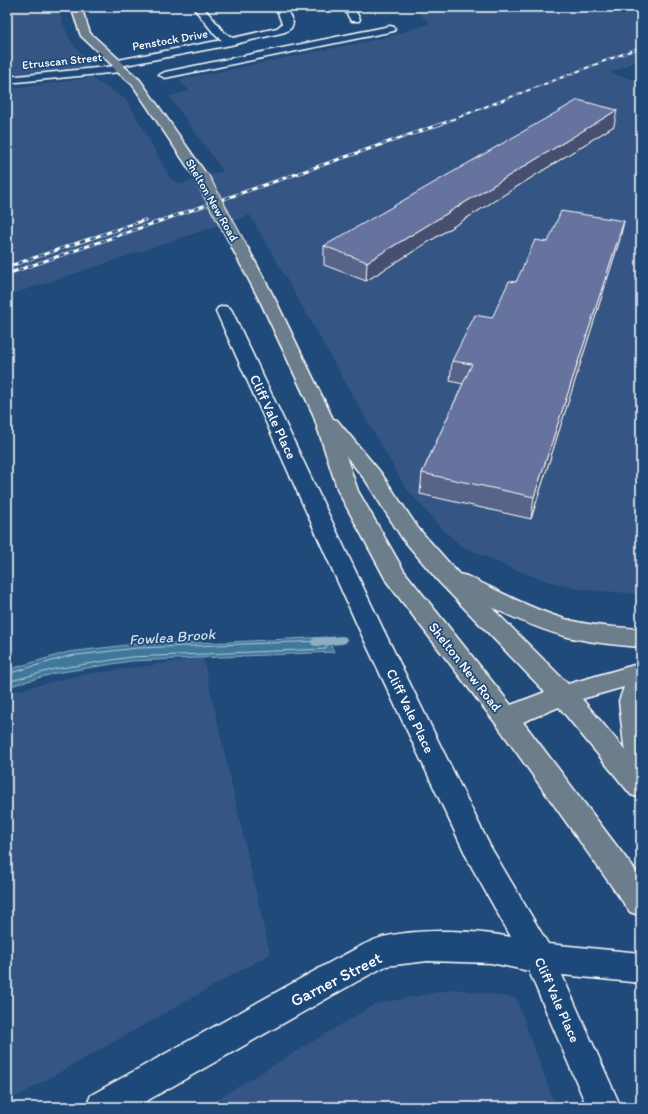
<svg xmlns="http://www.w3.org/2000/svg" width="648" height="1114" font-family="Itim,sans-serif">
	<style>
		.built { fill: #345685 }
		.water { fill: #40789b; stroke: #8caec3 }
		.lines { fill: none; stroke-linecap: round; stroke-linejoin: round }
		.shore { stroke: #b3c9d7; stroke-width: 1 }
		.stream { fill: #8caec3; fill-rule: evenodd }
		.minor-casing { stroke: #fff; stroke-width: 3 }
		.major-casing { stroke: #fff; stroke-width: 3 }
		.minor { fill: #1f4a7a; fill-rule: evenodd }
		.major { fill: #6c7d8c; fill-rule: evenodd }
		.rail-far1-casing { stroke: #fff; stroke-width: 2 }
		.rail-casing { stroke: #fff; stroke-width: 3 }
		.rail-far1 { stroke: #1f4a7a; stroke-width: 1.5; stroke-dasharray: 4.5; stroke-linecap: butt }
		.rail { stroke: #1f4a7a; stroke-width: 2; stroke-dasharray: 5.5; stroke-linecap: butt }
		.major-bridge-casing { stroke: #fff; stroke-width: 16; stroke-linecap: butt }
		.major-bridge { stroke: #6c7d8c; stroke-width: 14 }
		.wall { fill: #586389; stroke: #fff }
		.shaded-wall { fill: #47506f; stroke: #fff }
		.building { fill: #66739f; stroke: #fff }
		.labels { text-anchor: middle; dominant-baseline: central; stroke-width: 3.5; stroke-linejoin: round; paint-order: stroke }
		.far-street-label { font-size: 12px; fill: #fff; stroke: #1f4a7a }
		.street-label { font-size: 14px; fill: #fff; stroke: #1f4a7a }
		.water-label { font-size: 15px; font-style: italic; fill: #cfdde6; stroke: #1f4a7a }
		.near-street-label { font-size: 17px; fill: #fff; stroke: #1f4a7a }
	</style>
	<rect width="100%" height="100%" fill="#1f4a7a"/>
	<filter id="ink" filterUnits="userSpaceOnUse"><feTurbulence type="fractalNoise" baseFrequency=".025" numOctaves="2"/><feDisplacementMap in="SourceGraphic" scale="8" xChannelSelector="R" yChannelSelector="G"/><feConvolveMatrix kernelMatrix="1 2 1 2 8 2 1 2 1" color-interpolation-filters="sRGB"/></filter>
	<g filter="url(#ink)">
		<g class="built">
			<path d="M7 7H57L69 39 90 64 89 66 86 68 7 76Z"/>
			<path d="M412 7H641V59L610 73 641 82V594L577 589 544 580 508 567 460 545 439 526 405 487 250 215 7 296V89L91 78 127 100 170 178 181 184 223 171 169 96 190 91 179 80 392 36 430 23Z"/>
			<path d="M203 658 270 954 7 1102V693L81 675Z"/>
			<path d="M454 989 516 998 556 1107H204L375 1004Z"/>
		</g>
		<path class="water" d="M327 637 334 652 131 661 56 673 7 687V670L68 652 136 644 230 642Z"/>
		<g class="lines">
			<path class="shore" d="M7 674 69 656 137 648 324 641 327 646 325 649 131 657 55 669 7 682"/>
			<path class="stream" d="M342 636 346 637 347 640 346 643 342 644 316 646 312 645 311 642 312 639 316 638Z"/>
			<g class="minor-casing">
				<g id="minor">
					<path d="M193 7H203L224 32 233 38 277 28 282 24 276 7H286L293 23 291 28 285 32 231 45 120 66 126 69 120 72 7 83V77L116 66 112 63 113 61 222 40 216 36Z"/>
					<path d="M343 7H353L360 19 359 21H351Z"/>
					<path d="M390 26 394 27 395 29 394 31 165 78 159 75 165 72Z"/>
					<path d="M224 306 230 308 232 311 383 629 490 846 548 944 641 953V983L562 975 621 1107H587L529 971 491 963 428 961 386 966 358 981 136 1107H86L91 1095 336 959C351 952 367 941 383 937 418 928 475 930 511 937L470 864 359 629 216 311 218 308Z"/>
				</g>
			</g>
			<g class="major-casing">
				<g id="major">
					<path d="M71 7H81L90 33 121 61 125 67 140 80 209 178 207 181H197L132 84 116 71 112 65 81 36Z"/>
					<path d="M240 243 245 245 248 248 277 303 333 419 337 420 381 473 418 528 459 574 467 576C499 591 531 609 565 619 590 626 616 627 641 629V647C617 645 592 643 568 637 541 630 516 619 491 607L568 684 641 663V764L636 762 641 768V798L631 795 559 707 523 722 641 878V916L630 912 497 725 387 582 338 491 313 414 261 303 232 248 235 245ZM346 456 366 481 402 538 439 582 545 692 511 705 404 571 358 491ZM624 687 619 701 624 746 626 751 582 699Z"/>
				</g>
			</g>
			<use href="#minor" class="minor"/>
			<use href="#major" class="major"/>
			<g class="rail-far1-casing">
				<path id="rail-far1" d="M438 125 641 47"/>
			</g>
			<g class="rail-casing">
				<g id="rail">
					<path d="M7 267 145 220"/>
					<path d="M7 274 441 124"/>
				</g>
			</g>
			<use href="#rail-far1" class="rail-far1"/>
			<use href="#rail" class="rail"/>
			<g class="major-bridge-casing">
				<path id="major-bridge" d="M202 178 240 248"/>
			</g>
			<use href="#major-bridge" class="major-bridge"/>
		</g>
		<g class="wall">
			<path d="M614 126 366 281 324 265V246Z"/>
			<path d="M620 239 531 519 420 494 422 473 463 384 450 381 452 361 492 318 516 282 548 242Z"/>
		</g>
		<g class="shaded-wall">
			<path d="M617 110 614 126 366 281 367 262Z"/>
			<path d="M624 221 620 239 531 519 534 497Z"/>
		</g>
		<g class="building">
			<path d="M578 100 617 110 367 262 324 246Z"/>
			<path d="M561 211 624 221 534 497 422 473 472 364 452 361 475 315 492 318 509 281 516 282 535 240 548 242Z"/>
		</g>
	</g>
	<g class="labels">
		<g class="far-street-label">
			<text transform="translate(170 40) rotate(-10)">Penstock Drive</text>
			<text transform="translate(62 61) rotate(-6)">Etruscan Street</text>
			<text transform="translate(212 200) rotate(60)">Shelton New Road</text>
		</g>
		<g class="street-label">
			<text transform="translate(273 417) rotate(65)">Cliff Vale Place</text>
			<text transform="translate(465 667) rotate(52)">Shelton New Road</text>
			<text transform="translate(410 711) rotate(64)">Cliff Vale Place</text>
			<text transform="translate(557 1000) rotate(66)">Cliff Vale Place</text>
		</g>
		<g class="water-label">
			<text transform="translate(172 637) rotate(-4)">Fowlea Brook</text>
		</g>
		<g class="near-street-label">
			<text transform="translate(336 979) rotate(-27)">Garner Street</text>
		</g>
	</g>
	<rect width="648" height="1114" fill="none" stroke="#1f4a7a" stroke-width="24"/>
	<rect x="12" y="12" width="624" height="1090" fill="none" stroke="#fff" stroke-width="1.5" filter="url(#ink)"/>
</svg>
